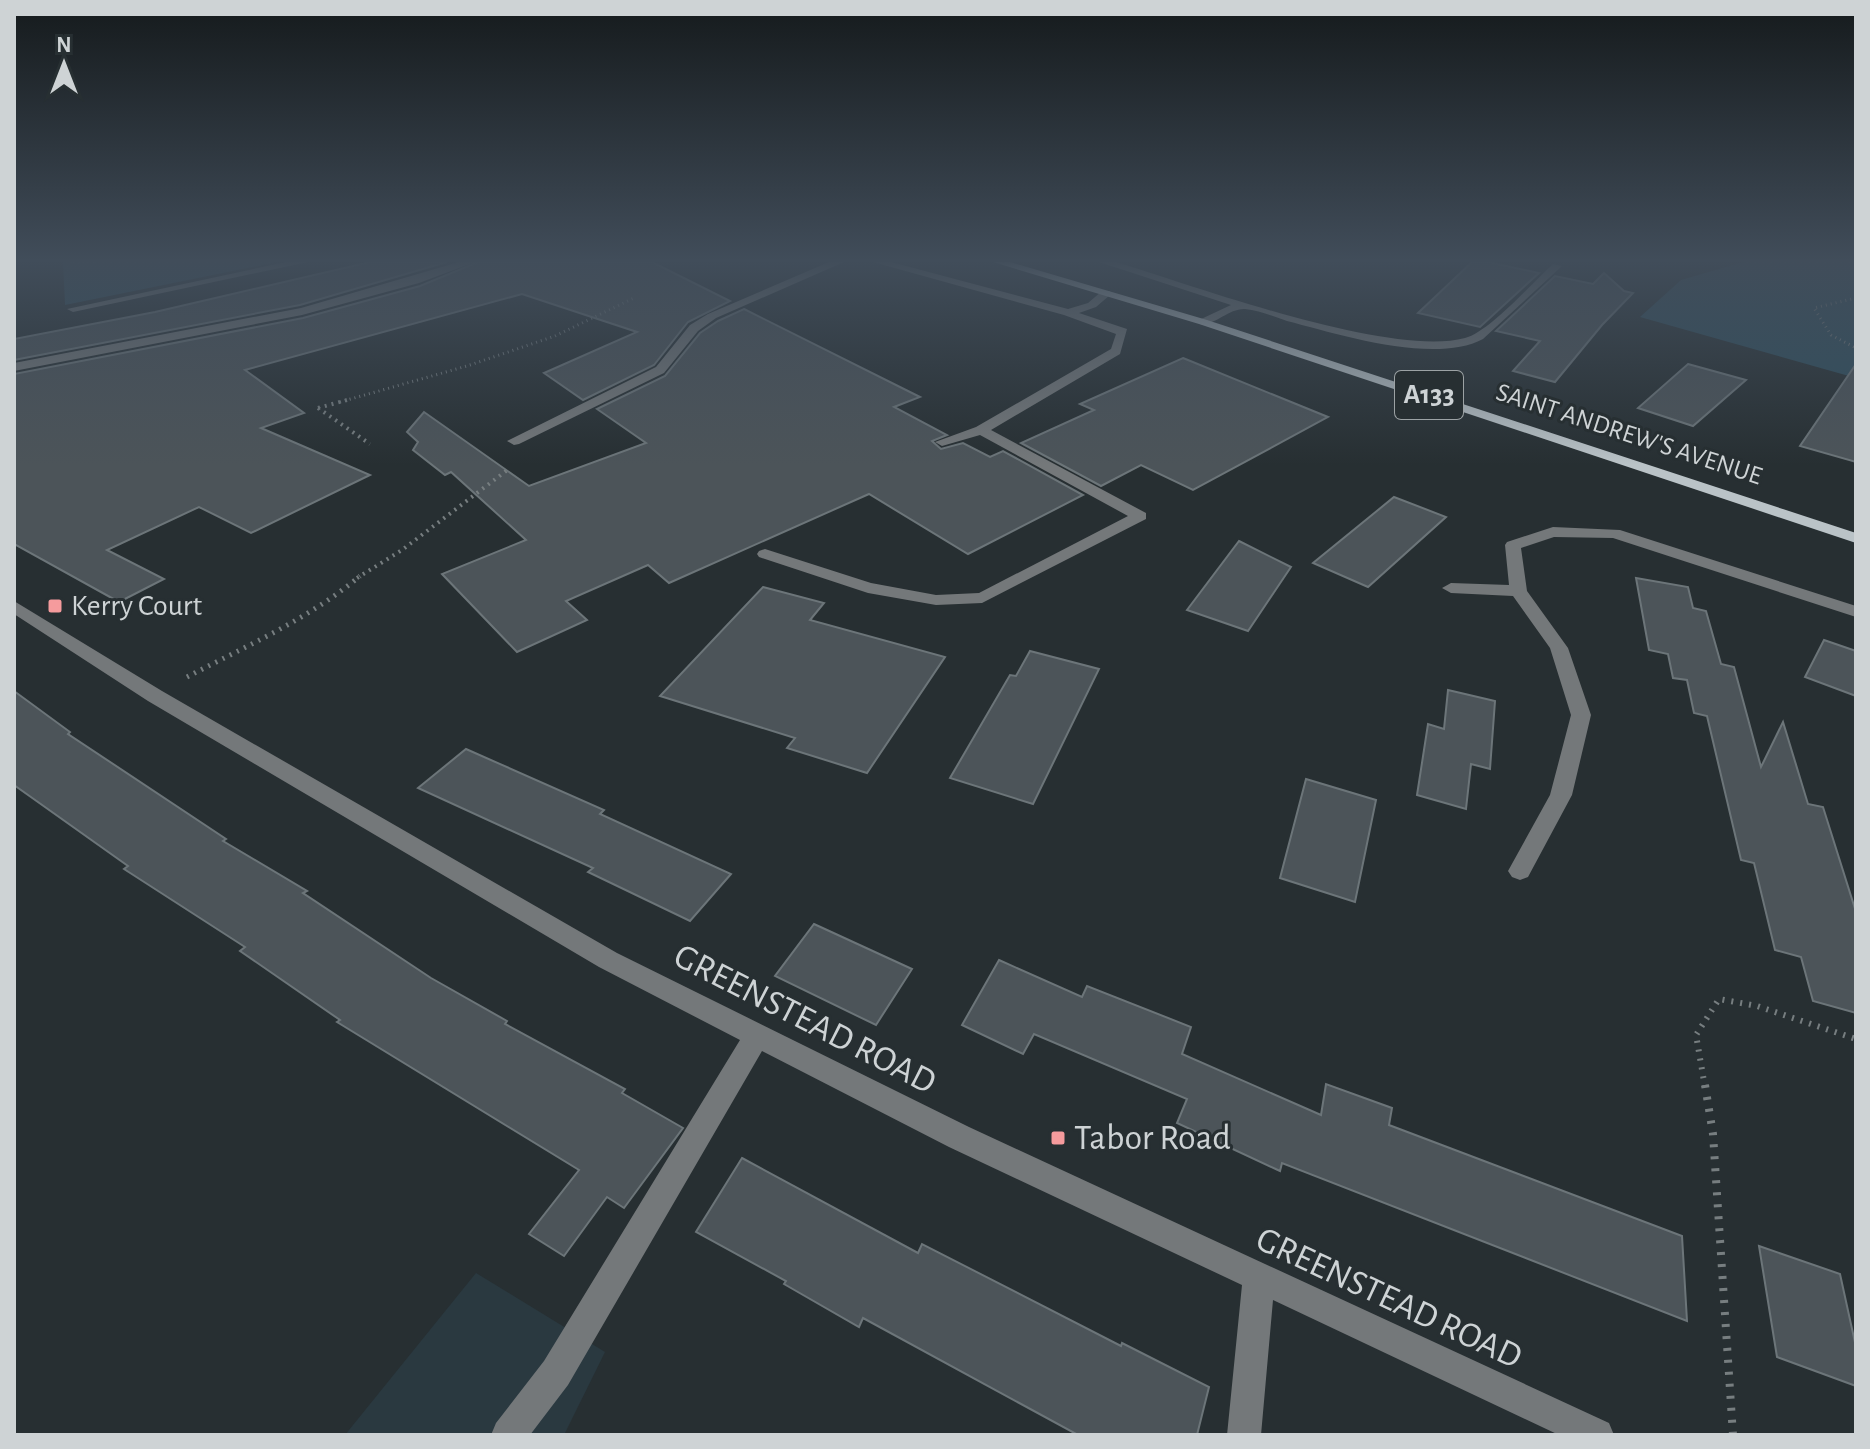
<svg xmlns="http://www.w3.org/2000/svg" width="1870" height="1449" font-family="'Alegreya Sans',sans-serif">
	<style>
		.built { fill: #2a3940 }
		.green { fill: #2f4f5e }
		.building { fill: #4c5459; stroke: #6c7579; stroke-width: 2 }
		.lines { fill: none; stroke-linecap: round; stroke-linejoin: round }
		.path-far4 { stroke: #777e80; stroke-width: 3; stroke-dasharray: 1 4; stroke-linecap: butt }
		.path-far3 { stroke: #777e80; stroke-width: 4; stroke-dasharray: 2 5; stroke-linecap: butt }
		.path-far2 { stroke: #777e80; stroke-width: 5; stroke-dasharray: 2 6; stroke-linecap: butt }
		.path-far1 { stroke: #777e80; stroke-width: 6; stroke-dasharray: 2 7; stroke-linecap: butt }
		.path { stroke: #777e80; stroke-width: 8; stroke-dasharray: 3 9; stroke-linecap: butt }
		.minor { fill: #74787a; fill-rule: evenodd }
		.major { fill: #bac3c7; fill-rule: evenodd }
		.poi-dot { fill: #f59b9d; stroke: #272f32; stroke-width: 3 }
		.labels { text-anchor: middle; dominant-baseline: central; stroke-width: 6; stroke-linejoin: round; paint-order: stroke }
		.far-street-label { font-size: 26px; fill: #ced3d5; stroke: #272f32 }
		.shield { fill: #272f32; stroke: #9ca2a4; stroke-width: 2 }
		.shield-label { font-size: 28px; font-weight: bold; fill: #ced3d5 }
		.poi-label { font-size: 30px; fill: #ced3d5; stroke: #272f32; text-anchor: start }
		.near-street-label { font-size: 36px; fill: #ced3d5; stroke: #272f32 }
		.near-poi-label { font-size: 36px; fill: #ced3d5; stroke: #272f32; text-anchor: start }
	</style>
	<rect width="100%" height="100%" fill="#272f32"/>
	<path class="built" d="M476 1273 605 1352 564 1435H345Z"/>
	<g class="green">
		<path d="M63 262H277L65 305Z"/>
		<path d="M1743 262H1856V378L1640 317 1681 280Z"/>
	</g>
	<g class="building">
		<path d="M370 262H447L300 305 14 360V339L155 312Z"/>
		<path d="M478 262H652L730 301 688 322 654 365 583 400 544 373 637 332 522 294 245 370 304 413 261 428 370 475 251 533 199 507 107 550 164 579 119 602 14 544V374L303 318 420 286Z"/>
		<path d="M1472 262H1488L1539 273 1480 327 1418 313Z"/>
		<path d="M1604 273 1624 291 1633 293 1602 325 1555 382 1513 371 1540 341 1496 331 1555 276 1593 284Z"/>
		<path d="M744 309 920 397 894 407 947 435 932 441 941 449 963 443 990 457 1003 451 1083 495 968 554 869 494 669 583 648 565 566 601 587 620 517 652 442 574 526 540 451 472 445 475 413 450 418 442 407 432 424 412 529 486 646 443 597 409 665 376 700 333 718 321Z"/>
		<path d="M1183 358 1328 417 1193 490 1141 465 1101 486 1021 443 1094 410 1080 404Z"/>
		<path d="M1688 364 1746 380 1693 426 1638 408Z"/>
		<path d="M1856 364V462L1800 446Z"/>
		<path d="M1394 497 1446 517 1368 587 1313 563Z"/>
		<path d="M1239 541 1291 567 1248 631 1187 610Z"/>
		<path d="M1636 578 1688 587 1693 608 1706 611 1721 664 1734 667 1761 767 1783 722 1808 804 1823 807 1856 912V1013L1813 1001 1801 957 1775 950 1754 863 1741 860 1707 716 1694 713 1687 680 1673 678 1668 654 1649 650Z"/>
		<path d="M763 587 824 603 810 620 945 657 867 773 787 748 795 738 660 696Z"/>
		<path d="M1824 640 1856 651V696L1805 677Z"/>
		<path d="M1030 651 1099 669 1033 804 950 778 1010 675 1016 676Z"/>
		<path d="M1448 690 1495 701 1490 769 1471 764 1466 809 1417 795 1428 724 1444 729Z"/>
		<path d="M14 691 70 732 68 734 226 839 223 841 307 891 303 893 431 978 507 1021 505 1024 625 1089 622 1093 683 1128 624 1208 607 1197 564 1256 529 1234 579 1170 337 1022 340 1020 240 951 245 947 124 869 128 866 14 785Z"/>
		<path d="M466 749 604 810 600 814 731 874 690 921 588 872 593 868 418 788Z"/>
		<path d="M1306 779 1376 800 1355 902 1280 878Z"/>
		<path d="M814 924 912 969 876 1025 775 976Z"/>
		<path d="M999 960 1082 997 1087 986 1191 1027 1182 1054 1321 1115 1326 1084 1392 1108 1389 1125 1682 1236 1687 1321 1282 1163 1280 1171 1177 1123 1187 1099 1034 1034 1023 1054 962 1025Z"/>
		<path d="M742 1158 918 1253 922 1244 1121 1346 1122 1343 1209 1387 1197 1435H1078L863 1318 859 1327 784 1284 786 1281 696 1232Z"/>
		<path d="M1759 1246 1840 1274 1856 1347V1386L1777 1357Z"/>
	</g>
	<g class="lines">
		<g class="path-far4">
			<path d="M73 262H96"/>
			<path d="M1856 298 1814 308 1831 335 1856 348"/>
			<path d="M340 402 467 366 555 336 634 298"/>
		</g>
		<g class="path-far3">
			<path d="M318 408 347 400"/>
			<path d="M318 408 370 444"/>
			<path d="M357 578 402 550 510 468"/>
		</g>
		<path class="path-far2" d="M187 677C246 646 309 619 360 576"/>
		<path class="path-far1" d="M1705 1087 1696 1035 1719 999 1757 1006 1856 1039"/>
		<path class="path" d="M1705 1085 1713 1134 1733 1435"/>
		<g class="minor">
			<path d="M286 262H308L73 312 67 309Z"/>
			<path d="M459 262H475L419 283 302 315 14 371V363L301 308Z"/>
			<path d="M829 262H844L716 318 698 331 664 373 519 444 514 445 507 441 656 367 690 325 708 314Z"/>
			<path d="M873 262H891L1068 309 1088 303 1102 291H1110V295L1096 307 1079 313 1127 329 1120 354 991 430 1146 513V519L982 603 936 605 868 593 759 557 757 554 759 551 765 549 871 583 936 595 979 593 1128 516 980 435 942 446 935 442 976 427 1111 349 1116 334 1064 315Z"/>
			<path d="M1099 262H1116C1195 286 1390 358 1465 338 1489 332 1533 282 1553 264L1562 266 1483 339C1434 365 1338 334 1287 321 1274 317 1259 310 1245 309 1229 308 1215 326 1199 324V320L1231 305Z"/>
			<path d="M1553 527 1620 530 1856 606V617L1613 538 1554 537 1521 548 1527 591 1568 648 1591 715 1572 795 1528 877 1520 880 1512 877 1508 871 1550 795 1571 715 1550 648 1513 596 1451 593 1442 588 1451 583 1509 585 1505 545 1507 542Z"/>
			<path d="M14 601 162 691 617 953 969 1127 1609 1423 1614 1435H1559L1273 1300 1261 1435H1227L1242 1285 949 1147 762 1051 568 1385 530 1435H491L496 1423 544 1361 740 1040 599 967 148 701 14 614Z"/>
		</g>
		<path class="major" d="M993 262H1010L1207 320 1856 533V543L1199 324Z"/>
	</g>
	<linearGradient id="sky" x2="0" y2="1"><stop stop-color="#151a1c"/><stop offset="0.56" stop-color="#414d5a"/><stop offset="1" stop-color="#414d5a" stop-opacity="0"/></linearGradient>
	<rect width="1870" height="465" fill="url(#sky)"/>
	<g class="poi-dot">
		<rect x="47" y="598" width="16" height="16" rx="4"/>
		<rect x="1050" y="1130" width="16" height="16" rx="4"/>
	</g>
	<g class="labels">
		<g class="far-street-label">
			<text transform="translate(1629 434) rotate(18)">SAINT ANDREW'S AVENUE</text>
		</g>
		<rect class="shield" x="1395" y="371" width="68" height="48" rx="6"/>
		<g class="shield-label">
			<text x="1429" y="395">A133</text>
		</g>
		<g class="poi-label">
			<text x="71" y="606">Kerry Court</text>
		</g>
		<g class="near-street-label">
			<text transform="translate(805 1019) rotate(27)">GREENSTEAD ROAD</text>
			<text transform="translate(1389 1298) rotate(25)">GREENSTEAD ROAD</text>
		</g>
		<g class="near-poi-label">
			<text x="1074" y="1138">Tabor Road</text>
		</g>
	</g>
	<rect width="1870" height="1449" fill="none" stroke="#ced3d5" stroke-width="32"/>
	<g transform="translate(64 64)" stroke="#272f32" stroke-width="6" paint-order="stroke">
	<path d="M0-6L14 30L0 20L-14 30Z" fill="#ced3d5"/>
	<text y="-12" font-size="22" font-weight="bold" text-anchor="middle" fill="#ced3d5">N</text>
	</g>
</svg>
